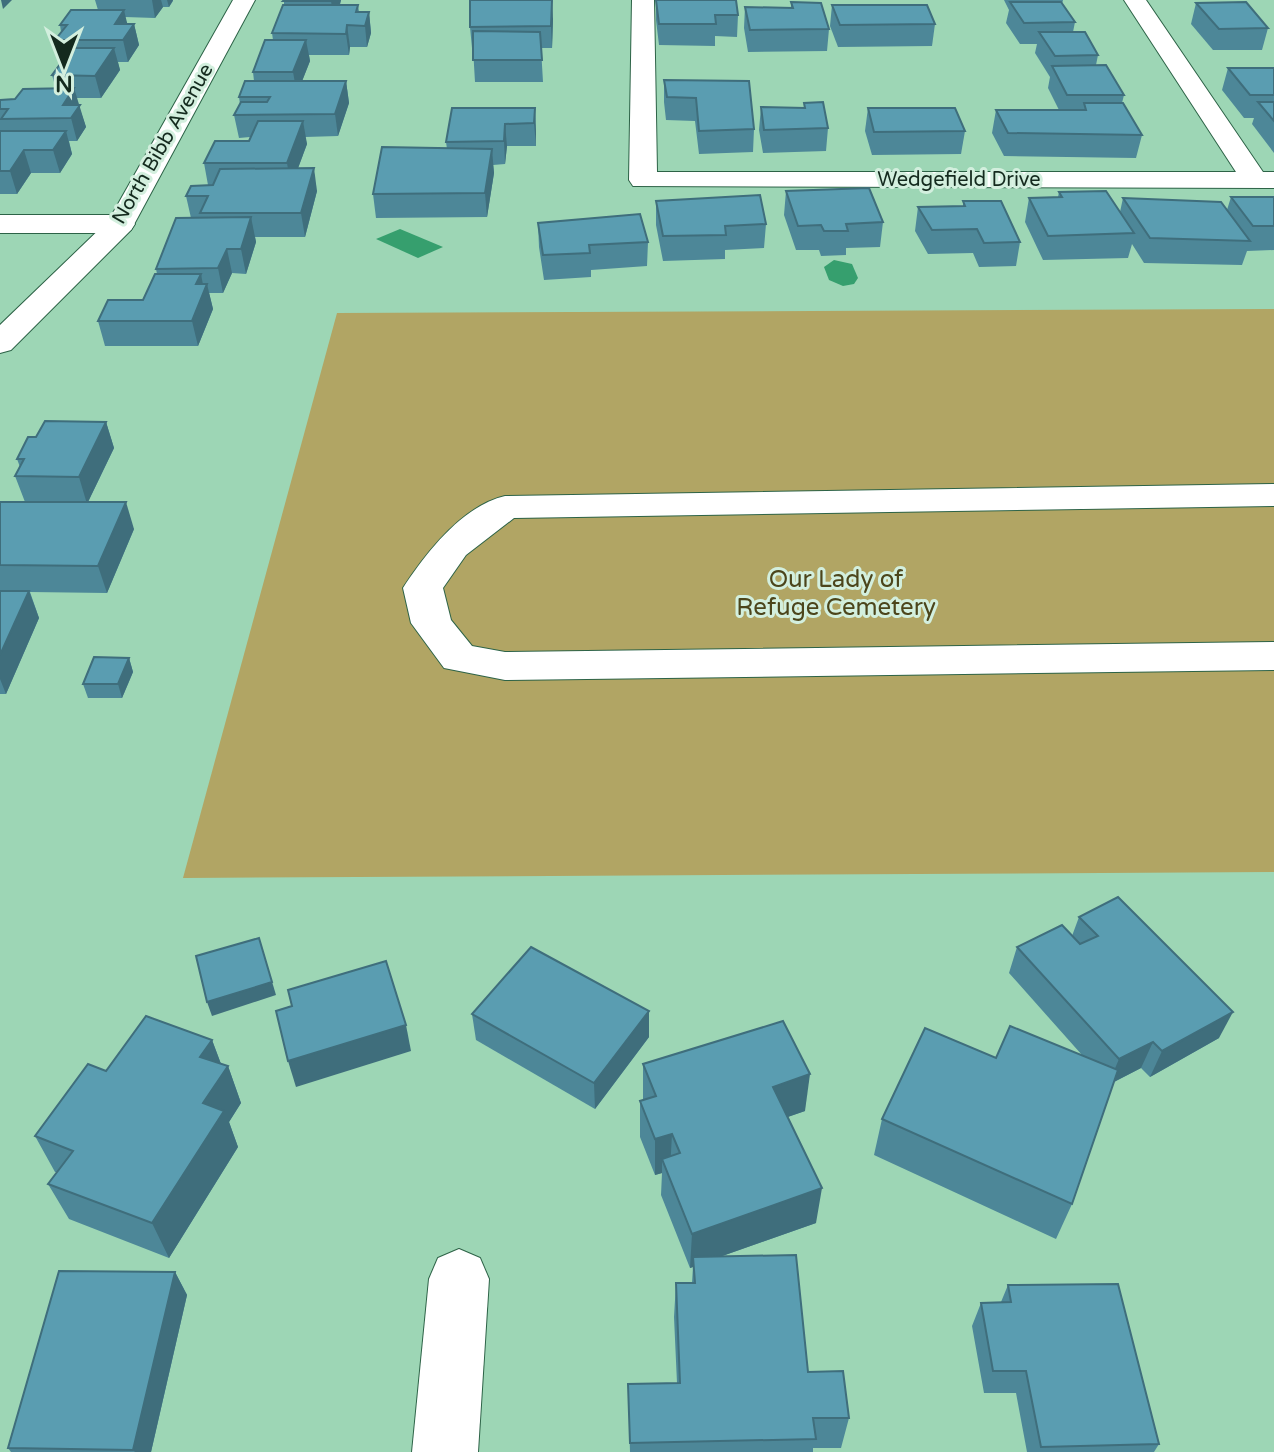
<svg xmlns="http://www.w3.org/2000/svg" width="1274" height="1452" font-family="'Varela Round',sans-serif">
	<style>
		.green { fill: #b1a564 }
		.water { fill: #369f6e }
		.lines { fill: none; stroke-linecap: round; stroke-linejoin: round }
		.minor-casing { stroke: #2d6347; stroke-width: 2 }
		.major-casing { stroke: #2d6347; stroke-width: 2 }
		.minor { fill: #fff; fill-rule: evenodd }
		.major { fill: #fff; fill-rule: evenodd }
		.wall { fill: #4d8798 }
		.shaded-wall { fill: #3f6e7c }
		.building { fill: #5a9db1; stroke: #3f6e7c; stroke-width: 2 }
		.labels { text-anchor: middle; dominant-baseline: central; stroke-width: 6; stroke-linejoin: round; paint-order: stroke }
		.far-street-label { font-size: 20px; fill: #142a1e; stroke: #d3efde }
		.park-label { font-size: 24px; fill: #4c451b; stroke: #d3efde }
	</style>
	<rect width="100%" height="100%" fill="#9dd6b5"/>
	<path class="green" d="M1274 309V872L183 878 337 313Z"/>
	<g class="water">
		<path d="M400 229 443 247 418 258 376 239Z"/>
		<path d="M834 260 852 264 858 278 854 284 843 286 829 280 824 267Z"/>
	</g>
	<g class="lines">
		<g class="minor-casing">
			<g id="minor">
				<path d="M632 0H654L657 172H1236L1124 0H1146L1263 172H1274V188L633 186 629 180Z"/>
				<path d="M0 215H121L131 218 135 224 131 230 121 233H0Z"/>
				<path d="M1274 484V506L514 518 466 555 443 588 451 620 472 646 505 652 1274 642V670L505 680 444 668 411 623 403 588C426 553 462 506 505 496Z"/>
				<path d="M459 1249 480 1258 489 1279 478 1452H412L429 1279 438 1258Z"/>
			</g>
		</g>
		<g class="major-casing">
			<path id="major" d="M233 0H255L131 230 11 350 0 353V325L109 220Z"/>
		</g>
		<use href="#minor" class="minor"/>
		<use href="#major" class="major"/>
	</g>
	<g class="wall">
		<path d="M95 0H173V1L169 7H163L155 18 125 17 127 24H134L139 45 128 62H118L120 70 101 98H76L86 127 77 141H69L72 154 60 173H31L17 194H0V100L15 99 56 89 52 75 62 62H61L55 40 61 32 60 25 98 10Z"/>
		<path d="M284 0H341L340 5H358L359 12H369L371 33 367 47H350L349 55H309L310 61 302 81H346L349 103 338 136 305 137 307 144 298 168 317 191 305 237H255L256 242 246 274 232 273 223 293H209L213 309 198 346H105L98 321 143 300 157 274 156 269 191 218 186 196 208 185 204 163 249 141 250 137 239 138 234 115 240 104 239 97 254 81 253 72 273 40 272 33 284 5Z"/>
		<path d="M656 0 738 15 737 37 715 36V46L659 45 656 20Z"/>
		<path d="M1004 0H1063L1062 4 1075 22 1073 32 1098 55 1096 65 1124 95 1122 103 1142 135 1136 158 1004 156 992 133 996 110H1059L1048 88 1050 77 1035 53 1037 44H1020L1006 23 1009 10Z"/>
		<path d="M791 2 829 29 827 51 748 52 744 28 745 7 791 8Z"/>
		<path d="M1196 3 1268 28 1262 50H1213L1191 24Z"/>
		<path d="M832 5 935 24 932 46 838 47 830 26Z"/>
		<path d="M553 19 552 48H541L543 82H475L473 48H472L470 27Z"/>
		<path d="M1228 68H1274V153L1252 124 1254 118H1244L1222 90Z"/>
		<path d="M664 80 754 129 753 152 699 154 695 121 666 120 664 102Z"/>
		<path d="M804 103 828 128 826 151 763 153 759 130 761 107 804 108Z"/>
		<path d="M535 108 536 146H507L505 164 493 165 494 173 487 217 376 218 373 194 447 149 446 142Z"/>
		<path d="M868 108 965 131 961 154 872 155 865 131Z"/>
		<path d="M786 191 883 222 880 247 846 248V255L821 256 819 250H796L784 215Z"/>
		<path d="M1059 192 1120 212 1123 198 1227 210 1231 197H1274V250L1247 251 1242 265 1144 263 1132 244 1128 258 1043 260 1025 222 1029 198 1058 197Z"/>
		<path d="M656 201 766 224 764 248 725 250V259L663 261 656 225Z"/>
		<path d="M963 201 1020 242 1016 266 979 267 973 253 928 254 915 231 918 207 963 206Z"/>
		<path d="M538 223 648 242 647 266 591 270V277L544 280 539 247Z"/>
		<path d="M106 422 114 448 88 502 134 529 107 593 30 592 39 618 6 694H0V502H25L15 476 20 467 17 459 36 437Z"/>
		<path d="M129 658 133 672 122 698H88L83 684Z"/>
		<path d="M1079 917 1219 1038 1150 1077 1141 1068 1114 1082 1072 1204 1056 1239 874 1155 882 1119 996 1058 1082 1055 1009 973 1017 947 1072 936Z"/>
		<path d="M649 1011V1037L595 1109 476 1040 472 1014Z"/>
		<path d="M212 1040 221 1064 228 1066 241 1103 229 1122 238 1147 169 1258 69 1219 48 1184 57 1172H55L35 1136 106 1071Z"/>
		<path d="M643 1064 805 1111 787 1117 816 1223 722 1256 808 1372 849 1418 841 1448H813V1452H630L628 1384 677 1383 674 1317 676 1283H692L693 1267 690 1268 661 1195 662 1173 655 1175 640 1137V1101L643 1100Z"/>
		<path d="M175 1272 187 1295 151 1452H11L8 1448Z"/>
		<path d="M1008 1285 1159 1444 1154 1452H1027L1016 1393H984L972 1326 981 1303 1001 1302Z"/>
	</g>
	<g class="shaded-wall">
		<path d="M1 0H12L3 9Z"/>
		<path d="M152 0H161L163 7 155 18Z"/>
		<path d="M167 0H173L169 7Z"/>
		<path d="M331 0H341L334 22 331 1Z"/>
		<path d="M552 0 553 19 552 48 551 26Z"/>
		<path d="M124 10 129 31 134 24 139 45 128 62 123 40 115 24Z"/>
		<path d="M369 12 371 33 367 47 365 26Z"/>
		<path d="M347 25 350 47 349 55 346 34Z"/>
		<path d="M306 40 310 61 297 94 293 72Z"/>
		<path d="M114 48 120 70 101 98 95 76Z"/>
		<path d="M346 81 349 103 338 136 335 114Z"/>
		<path d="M74 88 86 127 77 141 71 118 63 105Z"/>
		<path d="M535 108 536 131V146L534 123Z"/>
		<path d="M303 121 307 144 291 187 287 163Z"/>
		<path d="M505 124 507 146 505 164 504 141Z"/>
		<path d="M66 131 72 154 60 173 53 150Z"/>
		<path d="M492 149 494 173 487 217 485 193Z"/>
		<path d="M24 150 31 173 17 194 10 171Z"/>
		<path d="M314 168 317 191 305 237 301 213Z"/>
		<path d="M251 217 256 242 246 274 241 249Z"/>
		<path d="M227 249 232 273 223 293 218 268Z"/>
		<path d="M201 274 204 290 207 284 213 309 198 346 192 321 196 284Z"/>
		<path d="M106 422 114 448 87 504 79 477Z"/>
		<path d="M126 502 134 529 107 593 98 566Z"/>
		<path d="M29 591 39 618 6 694 0 679V655Z"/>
		<path d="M129 658 133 672 122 698 118 684Z"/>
		<path d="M259 938 276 995 212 1016 207 1002Z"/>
		<path d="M649 1011V1037L595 1109 594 1083Z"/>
		<path d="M1233 1012 1219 1038 1150 1077 1162 1051Z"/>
		<path d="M406 1025 411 1051 296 1087 288 1061Z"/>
		<path d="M212 1040 224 1072 228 1066 241 1103 229 1122 238 1147 169 1258 152 1223 203 1103 200 1057Z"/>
		<path d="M1153 1042 1141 1068 1108 1085 1119 1059Z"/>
		<path d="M810 1074 805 1111 768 1124 773 1087Z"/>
		<path d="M672 1134 670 1170 662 1159V1173L655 1175V1139Z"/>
		<path d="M822 1188 816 1223 694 1266 693 1257V1267L690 1268 692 1234Z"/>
		<path d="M175 1272 187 1295 151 1452H135L133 1450Z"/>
	</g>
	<g class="building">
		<path d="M284 0H331V1H283Z"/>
		<path d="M470 0H552L551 26 470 27Z"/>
		<path d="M656 0H736L738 15H715L716 24H659Z"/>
		<path d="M791 2 821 3 829 29 750 30 745 7 793 8Z"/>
		<path d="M1010 2H1061L1075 22 1024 23Z"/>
		<path d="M1246 2 1268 28 1219 29 1196 3Z"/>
		<path d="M283 5H358L356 12H369L365 26 347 25 346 34 272 33Z"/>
		<path d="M832 5H927L935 24 840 25Z"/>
		<path d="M71 10H124L115 24H134L123 40H55L67 25H60Z"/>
		<path d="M473 31 540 32 542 60H473Z"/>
		<path d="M1039 32H1085L1098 55 1055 56Z"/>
		<path d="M265 40H306L293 72H253Z"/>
		<path d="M72 48H114L95 76 52 75Z"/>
		<path d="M1106 65 1124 95H1067L1052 66Z"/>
		<path d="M1228 68H1274V95H1250Z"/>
		<path d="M664 80 749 81 754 129 699 131 696 98 667 97Z"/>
		<path d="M245 81H346L335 114 234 115 241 102H267L270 97H239Z"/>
		<path d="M74 88 63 105H80L71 118 1 119 8 109H0V100L15 99 23 89Z"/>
		<path d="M823 102 828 128 764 130 761 107 805 108 804 103Z"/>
		<path d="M1258 102H1274V121Z"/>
		<path d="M1084 103H1123L1142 135 1008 133 996 110H1086Z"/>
		<path d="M452 108H535L534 123 505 124 504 141 446 142Z"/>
		<path d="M868 108H955L965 131 874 132Z"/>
		<path d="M258 121H303L287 163H204L215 141H249Z"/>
		<path d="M0 131H66L53 150H24L10 171H0Z"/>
		<path d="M382 147 492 149 485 193 373 194Z"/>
		<path d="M314 168 301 213H200L208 196H186L191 186 213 185 220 169Z"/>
		<path d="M869 188 883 222 846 224 848 231H824L821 225 798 226 786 191Z"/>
		<path d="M1106 191 1134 233 1048 236 1029 198 1062 197 1059 192Z"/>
		<path d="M760 195 766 224 725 226 726 235 663 236 656 201Z"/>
		<path d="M1231 197H1274V226H1253Z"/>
		<path d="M1123 198 1221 202 1250 241 1150 238Z"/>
		<path d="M963 201H1001L1020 242 984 243 977 229 932 230 918 207 965 206Z"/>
		<path d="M640 214 648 242 589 245 590 253 543 255 538 223Z"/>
		<path d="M251 217 241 249H227L218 268 156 269 176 218Z"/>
		<path d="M155 274H201L196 284H207L192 321H98L108 300H143Z"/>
		<path d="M45 421 106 422 79 477 15 476 24 459H17L28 437H36Z"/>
		<path d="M0 502H126L98 566 0 565Z"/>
		<path d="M0 591H29L0 655Z"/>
		<path d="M94 657 129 658 118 684H83Z"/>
		<path d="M1118 897 1233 1012 1162 1051 1153 1042 1119 1059 1017 947 1062 925 1080 944 1098 936 1079 917Z"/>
		<path d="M259 938 272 982 207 1002 196 956Z"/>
		<path d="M531 947 649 1011 594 1083 472 1014Z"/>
		<path d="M386 961 406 1025 288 1061 276 1011 292 1006 288 990Z"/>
		<path d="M146 1016 212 1040 200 1057 228 1066 203 1103 224 1111 152 1223 48 1184 73 1151 35 1136 88 1064 106 1071Z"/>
		<path d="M783 1021 810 1074 773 1087 822 1188 692 1234 662 1159 680 1153 672 1134 655 1139 640 1101 656 1096 643 1064Z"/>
		<path d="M1010 1026 1118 1070 1072 1204 882 1119 925 1028 996 1058Z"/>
		<path d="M796 1255 808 1372 843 1371 849 1418H813L816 1439 630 1443 628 1384 680 1383 676 1283H695L693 1257Z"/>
		<path d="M59 1271 175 1272 133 1450 8 1448Z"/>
		<path d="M1118 1284 1159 1444 1041 1447 1026 1371H993L981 1303 1011 1302 1008 1285Z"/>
	</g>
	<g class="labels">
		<g class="far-street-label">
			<text transform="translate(163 144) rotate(-60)">North Bibb Avenue</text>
			<text x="959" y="180">Wedgefield Drive</text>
		</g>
		<g class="park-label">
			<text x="836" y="579">Our Lady of<tspan x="836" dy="28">Refuge Cemetery</tspan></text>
		</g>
	</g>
	<g transform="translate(64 64) rotate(180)" stroke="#d3efde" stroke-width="6" paint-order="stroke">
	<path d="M0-6L14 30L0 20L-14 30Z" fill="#142a1e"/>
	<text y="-12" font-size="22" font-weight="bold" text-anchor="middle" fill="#142a1e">N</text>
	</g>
</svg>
